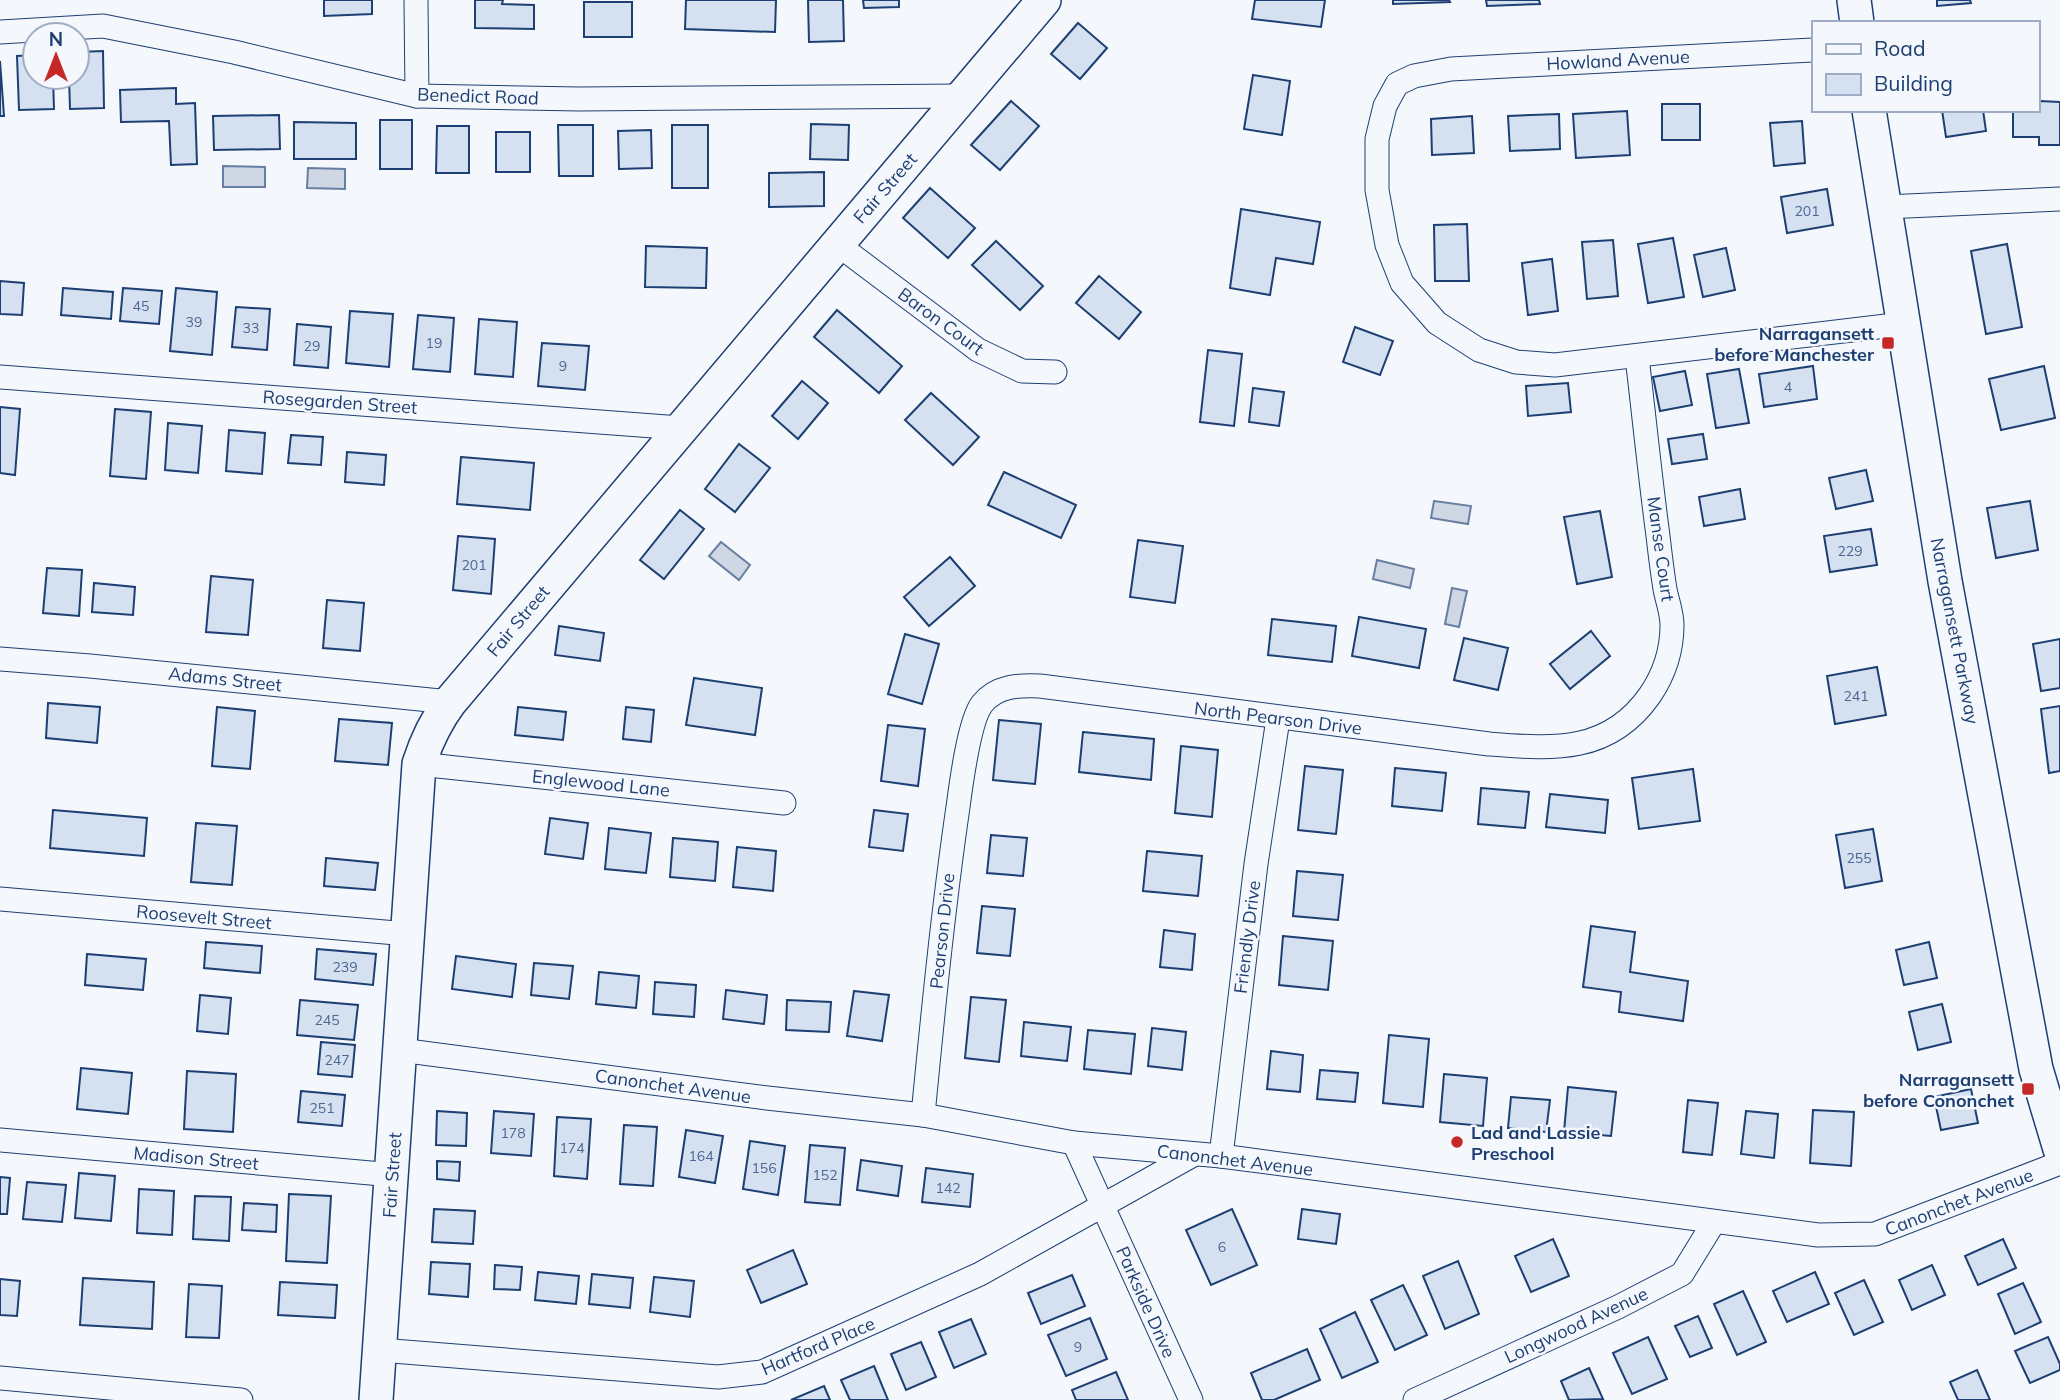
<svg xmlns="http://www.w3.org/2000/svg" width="2060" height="1400" font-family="Mulish,sans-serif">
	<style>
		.water { fill: #cfd7e4; stroke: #687fa3; stroke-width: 2 }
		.building { fill: #d5e0f0; stroke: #1d3f73; stroke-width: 2 }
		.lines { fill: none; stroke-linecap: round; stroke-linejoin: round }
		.street-casing { stroke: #1d3f73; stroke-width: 25 }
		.secondary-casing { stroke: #1d3f73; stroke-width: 36 }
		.street { stroke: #f4f7fb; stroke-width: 23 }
		.secondary { stroke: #f4f7fb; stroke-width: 33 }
		.poi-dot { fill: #c62828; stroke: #f4f7fb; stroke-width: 2.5 }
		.labels { text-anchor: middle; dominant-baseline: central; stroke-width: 5; stroke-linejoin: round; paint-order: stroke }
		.number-label { font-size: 14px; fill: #4b6792 }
		.street-label { font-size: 18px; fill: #1d3f73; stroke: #f4f7fb }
		.poi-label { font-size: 18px; font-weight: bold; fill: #1d3f73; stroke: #f4f7fb; text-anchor: end }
	</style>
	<rect width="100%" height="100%" fill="#f4f7fb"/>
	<g class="water">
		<path d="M223 166 265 167V187H223Z"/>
		<path d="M308 168 345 169V189L307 188Z"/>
		<path d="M1434 501 1471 506 1468 524 1431 518Z"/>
		<path d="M721 542 750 565 739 580 709 556Z"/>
		<path d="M1377 560 1414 569 1410 588 1373 579Z"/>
		<path d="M1452 588 1467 591 1459 627 1445 624Z"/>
	</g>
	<g class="building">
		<path d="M324 0H372V14L324 16Z"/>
		<path d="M475 0H503L502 4 534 5V29L475 28Z"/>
		<path d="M686 0H776L775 32 685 29Z"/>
		<path d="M808 0H843L844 41 809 42Z"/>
		<path d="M863 0H899V7L864 8Z"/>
		<path d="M1255 0H1325L1321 27 1252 19Z"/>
		<path d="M1393 0H1449L1450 2 1393 4Z"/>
		<path d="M1486 0H1539L1540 4 1487 6Z"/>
		<path d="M1937 0H1970L1971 3 1937 6Z"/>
		<rect x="584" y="2" width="48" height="35"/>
		<path d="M1078 23 1107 48 1080 79 1051 54Z"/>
		<path d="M103 51 104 108 70 109 69 77H77V52Z"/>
		<path d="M35 55V77H53L54 109 19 110 17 56Z"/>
		<path d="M0 61 4 116H0Z"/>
		<path d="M1253 75 1290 81 1282 135 1244 129Z"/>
		<path d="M176 88V104L195 103 197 164 171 165 169 121 121 122 120 90Z"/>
		<path d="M1011 101 1039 126 1000 170 971 145Z"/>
		<path d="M2040 101 2060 102V145H2039V137H2013V110H2037L2040 109Z"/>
		<rect x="1662" y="104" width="38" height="36"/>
		<path d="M1942 110H1983L1986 131 1946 137Z"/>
		<path d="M1627 111 1630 155 1576 158 1573 114Z"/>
		<path d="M1559 114 1560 149 1510 151 1508 116Z"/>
		<path d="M279 115 280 149 214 150 213 116Z"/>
		<path d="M1472 116 1474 153 1432 155 1431 119Z"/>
		<rect x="380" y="120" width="32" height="49"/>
		<path d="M1802 121 1805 163 1774 166 1770 123Z"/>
		<path d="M294 122 356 123V159H294Z"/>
		<path d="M811 124 849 125 848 160 810 159Z"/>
		<path d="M558 125H593V176H559Z"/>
		<rect x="672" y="125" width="36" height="63"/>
		<path d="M437 126H469V173H436Z"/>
		<path d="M651 130 652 168 619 169 618 131Z"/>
		<rect x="496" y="132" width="34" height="40"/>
		<path d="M824 172V206L769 207V173Z"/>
		<path d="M930 188 975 228 948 258 903 218Z"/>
		<path d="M1827 189 1833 225 1787 233 1781 197Z"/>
		<path d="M1241 209 1320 222 1313 264 1276 258 1270 295 1230 288Z"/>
		<path d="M1467 224 1469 281H1435L1434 225Z"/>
		<path d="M1673 238 1684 297 1648 303 1638 244Z"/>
		<path d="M1613 240 1618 296 1587 299 1582 242Z"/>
		<path d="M996 241 1043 286 1020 310 972 265Z"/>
		<path d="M2007 244 2022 327 1986 334 1971 251Z"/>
		<path d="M646 246 707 248 706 288 645 287Z"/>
		<path d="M1726 248 1735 290 1703 297 1694 255Z"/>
		<path d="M1552 259 1558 311 1528 315 1522 263Z"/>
		<path d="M1099 276 1141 312 1119 339 1076 303Z"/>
		<path d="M0 281 24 283 22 315 0 314Z"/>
		<path d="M63 288 113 292 111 319 61 315Z"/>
		<path d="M123 288 162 291 159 324 120 321Z"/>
		<path d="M176 288 217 292 212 355 170 351Z"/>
		<path d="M236 307 270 309 267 350 232 347Z"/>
		<path d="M837 310 902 366 879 393 814 337Z"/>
		<path d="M350 311 393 314 389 367 346 363Z"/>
		<path d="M418 315 454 318 450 372 413 369Z"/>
		<path d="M479 319 517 322 513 377 475 374Z"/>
		<path d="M297 324 331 327 328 368 294 365Z"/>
		<path d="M1355 327 1393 341 1380 375 1343 362Z"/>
		<path d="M542 343 589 346 585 390 538 386Z"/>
		<path d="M1208 350 1242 354 1234 426 1200 422Z"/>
		<path d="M1813 366 1817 399 1764 407 1759 374Z"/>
		<path d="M2044 366 2055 418 2001 430 1989 379Z"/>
		<path d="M1739 369 1749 423 1716 428 1707 374Z"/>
		<path d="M1685 371 1692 405 1660 411 1653 377Z"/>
		<path d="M802 381 828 403 798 439 772 416Z"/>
		<path d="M1568 383 1571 412 1528 416 1526 386Z"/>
		<path d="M1253 388 1284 392 1279 426 1249 422Z"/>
		<path d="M931 393 979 437 953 465 905 420Z"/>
		<path d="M0 407 20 409 15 475 0 473Z"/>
		<path d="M115 409 151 412 146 479 110 476Z"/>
		<path d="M168 423 202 426 198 473 165 470Z"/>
		<path d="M229 430 265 433 262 474 226 471Z"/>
		<path d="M1703 434 1707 459 1672 464 1668 439Z"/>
		<path d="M291 435 323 437 321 465 288 463Z"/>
		<path d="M739 444 770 468 735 512 705 489Z"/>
		<path d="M347 452 386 455 384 485 345 482Z"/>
		<path d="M461 457 534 463 530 510 457 504Z"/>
		<path d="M1866 470 1873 501 1836 509 1829 478Z"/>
		<path d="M1004 472 1076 505 1061 538 988 505Z"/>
		<path d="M1740 489 1745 519 1704 526 1699 497Z"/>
		<path d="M2030 501 2038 550 1996 558 1987 508Z"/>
		<path d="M680 510 704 529 664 579 640 560Z"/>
		<path d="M1600 511 1612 577 1577 584 1564 517Z"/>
		<path d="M1871 529 1877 565 1830 572 1824 536Z"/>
		<path d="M458 536 495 539 491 594 453 590Z"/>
		<path d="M1138 540 1183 546 1175 603 1130 597Z"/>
		<path d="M950 557 975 586 929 626 904 597Z"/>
		<path d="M47 568 82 570 79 616 43 613Z"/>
		<path d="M211 576 253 580 248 635 206 632Z"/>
		<path d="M94 583 135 587 133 615 92 612Z"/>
		<path d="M327 600 364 603 360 651 323 648Z"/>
		<path d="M1359 617 1426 629 1419 668 1352 656Z"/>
		<path d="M1272 619 1336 626 1332 662 1268 655Z"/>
		<path d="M559 626 604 633 600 661 555 655Z"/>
		<path d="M1591 631 1610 656 1570 689 1550 664Z"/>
		<path d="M905 634 939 644 922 704 888 694Z"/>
		<path d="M1464 638 1508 648 1498 690 1454 680Z"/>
		<path d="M2060 639V688L2041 691 2033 644Z"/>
		<path d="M1877 667 1886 715 1835 724 1827 676Z"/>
		<path d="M694 678 762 688 755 735 686 725Z"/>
		<path d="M48 703 100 707 97 743 46 738Z"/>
		<path d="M2060 706V771L2049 773 2041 709Z"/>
		<path d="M217 707 255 711 250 769 212 766Z"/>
		<path d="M518 707 566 712 563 740 515 735Z"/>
		<path d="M626 707 654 710 651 742 623 739Z"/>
		<path d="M339 719 392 723 388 765 335 761Z"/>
		<path d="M999 720 1041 724 1035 784 993 780Z"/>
		<path d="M888 725 925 729 918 786 881 781Z"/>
		<path d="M1083 732 1154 739 1151 780 1079 772Z"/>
		<path d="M1181 746 1218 750 1212 817 1175 813Z"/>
		<path d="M1305 766 1343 770 1336 834 1298 830Z"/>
		<path d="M1395 768 1446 773 1442 811 1392 806Z"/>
		<path d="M1693 769 1700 821 1639 829 1632 778Z"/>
		<path d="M1481 788 1529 792 1525 828 1478 824Z"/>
		<path d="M1550 794 1608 800 1605 833 1546 827Z"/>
		<path d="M53 810 147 818 144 856 50 848Z"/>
		<path d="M874 810 908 814 903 851 869 847Z"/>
		<path d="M550 818 588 823 583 859 545 854Z"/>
		<path d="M196 823 237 826 232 885 191 882Z"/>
		<path d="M609 828 651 833 646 873 605 869Z"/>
		<path d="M1873 829 1882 881 1845 888 1836 835Z"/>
		<path d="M991 835 1027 838 1023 876 987 873Z"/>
		<path d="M673 838 718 842 715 881 670 877Z"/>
		<path d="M737 847 776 851 773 891 733 887Z"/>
		<path d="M1147 851 1202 856 1198 896 1143 891Z"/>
		<path d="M326 858 378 863 375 890 324 886Z"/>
		<path d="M1297 871 1343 875 1338 920 1293 916Z"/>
		<path d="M982 906 1015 909 1010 956 977 953Z"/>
		<path d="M1591 926 1635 932 1630 972 1688 981 1683 1021 1619 1012 1621 992 1583 987Z"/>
		<path d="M1164 930 1195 934 1192 970 1160 967Z"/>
		<path d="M1283 936 1333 941 1328 990 1279 985Z"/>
		<path d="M206 942 262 946 260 973 204 968Z"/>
		<path d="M1929 942 1937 978 1904 985 1896 950Z"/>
		<path d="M317 949 376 954 373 985 315 979Z"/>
		<path d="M87 954 146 959 143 990 85 985Z"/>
		<path d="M456 956 516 964 512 997 452 989Z"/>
		<path d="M534 963 573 966 569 999 531 995Z"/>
		<path d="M599 972 639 976 636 1008 596 1004Z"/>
		<path d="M655 982 696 985 694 1017 653 1014Z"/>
		<path d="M726 990 767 995 764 1024 723 1019Z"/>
		<path d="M854 991 889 995 882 1041 847 1036Z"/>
		<path d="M200 995 231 998 228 1034 197 1031Z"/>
		<path d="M971 997 1006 1000 999 1062 965 1058Z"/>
		<path d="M300 1000 358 1005 354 1040 297 1035Z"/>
		<path d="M787 1000 831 1002 829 1032 786 1030Z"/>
		<path d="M1942 1004 1951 1042 1918 1050 1909 1012Z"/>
		<path d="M1024 1022 1071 1027 1067 1061 1021 1056Z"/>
		<path d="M1152 1028 1186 1032 1182 1070 1148 1066Z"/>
		<path d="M1088 1030 1135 1034 1131 1074 1084 1069Z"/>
		<path d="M1389 1035 1429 1039 1423 1107 1383 1103Z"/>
		<path d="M321 1042 355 1045 352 1077 318 1074Z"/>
		<path d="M1271 1051 1303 1055 1300 1092 1267 1089Z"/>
		<path d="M81 1068 132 1073 128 1114 77 1109Z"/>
		<path d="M1320 1070 1358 1073 1355 1102 1317 1099Z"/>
		<path d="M187 1071 236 1074 233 1132 184 1129Z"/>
		<path d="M1444 1074 1487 1078 1483 1126 1440 1122Z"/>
		<path d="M1568 1087 1616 1092 1611 1136 1564 1132Z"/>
		<path d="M1971 1089 1978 1123 1941 1130 1934 1097Z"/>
		<path d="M301 1091 345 1095 342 1126 298 1122Z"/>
		<path d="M1511 1097 1550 1100 1546 1132 1508 1128Z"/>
		<path d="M1688 1100 1718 1103 1712 1155 1683 1152Z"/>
		<path d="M1813 1110 1854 1112 1851 1166 1810 1163Z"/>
		<path d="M437 1111 467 1113 466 1146 436 1145Z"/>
		<path d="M494 1111 534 1114 531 1156 491 1153Z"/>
		<path d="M1746 1111 1778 1114 1774 1158 1741 1154Z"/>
		<path d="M557 1117 591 1119 587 1179 554 1176Z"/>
		<path d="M624 1125 657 1127 653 1186 620 1184Z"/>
		<path d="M686 1130 723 1136 715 1183 679 1177Z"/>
		<path d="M750 1141 785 1146 778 1195 743 1189Z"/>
		<path d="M810 1145 845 1148 840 1205 805 1202Z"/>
		<path d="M861 1160 902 1166 898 1196 857 1190Z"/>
		<path d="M437 1161 460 1162 459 1181 437 1179Z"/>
		<path d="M926 1168 973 1174 970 1207 922 1202Z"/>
		<path d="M79 1173 115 1176 111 1221 75 1218Z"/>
		<path d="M0 1177 10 1178 7 1214H0Z"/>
		<path d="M27 1182 66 1185 62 1222 23 1219Z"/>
		<path d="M139 1189 174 1191 172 1235 137 1233Z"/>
		<path d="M289 1194 331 1196 327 1263 286 1261Z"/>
		<path d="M195 1196 231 1197 229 1241 193 1239Z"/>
		<path d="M244 1203 277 1205 276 1232 242 1230Z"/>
		<path d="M434 1209 475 1211 473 1244 432 1242Z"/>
		<path d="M1232 1209 1257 1265 1211 1285 1186 1230Z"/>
		<path d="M1302 1209 1340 1214 1336 1244 1298 1239Z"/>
		<path d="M1553 1239 1569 1276 1531 1292 1515 1256Z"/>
		<path d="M2003 1239 2016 1268 1978 1285 1965 1256Z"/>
		<path d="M793 1250 807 1284 761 1303 747 1270Z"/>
		<path d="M1458 1261 1479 1314 1445 1329 1423 1276Z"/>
		<path d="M431 1262 470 1264 468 1297 429 1294Z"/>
		<path d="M495 1265 522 1267 520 1290 494 1289Z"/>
		<path d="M1932 1265 1945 1295 1912 1310 1899 1280Z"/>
		<path d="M538 1272 579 1276 576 1304 535 1300Z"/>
		<path d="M1815 1272 1829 1304 1787 1322 1773 1291Z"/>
		<path d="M592 1274 633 1278 630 1308 589 1304Z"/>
		<path d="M1072 1275 1085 1306 1041 1324 1028 1293Z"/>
		<path d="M654 1277 694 1281 690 1317 650 1312Z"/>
		<path d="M83 1278 154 1282 152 1329 80 1325Z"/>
		<path d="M0 1279 20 1281 17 1316 0 1315Z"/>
		<path d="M1864 1280 1883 1322 1854 1335 1835 1293Z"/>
		<path d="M280 1282 337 1285 335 1318 278 1315Z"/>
		<path d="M2023 1283 2041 1322 2015 1334 1998 1294Z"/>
		<path d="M189 1284 222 1286 219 1338 186 1337Z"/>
		<path d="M1403 1285 1427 1335 1395 1350 1371 1300Z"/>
		<path d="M1743 1291 1766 1342 1737 1355 1714 1304Z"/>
		<path d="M1355 1312 1378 1362 1342 1378 1320 1329Z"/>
		<path d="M1698 1316 1712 1348 1690 1357 1675 1326Z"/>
		<path d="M1090 1318 1107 1359 1066 1376 1048 1335Z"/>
		<path d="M971 1319 986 1354 954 1368 939 1332Z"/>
		<path d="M1648 1337 1667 1379 1632 1394 1613 1353Z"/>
		<path d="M2048 1337 2060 1364V1370L2030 1383 2015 1351Z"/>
		<path d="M921 1342 936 1377 906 1390 891 1354Z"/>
		<path d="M1307 1349 1320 1380 1274 1400H1262L1251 1373Z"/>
		<path d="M874 1366 888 1400H850L841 1380Z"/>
		<path d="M1589 1368 1603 1399 1569 1400 1561 1381Z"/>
		<path d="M1977 1370 1990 1400H1958L1950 1382Z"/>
		<path d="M1116 1372 1128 1400H1076L1072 1390Z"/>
		<path d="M824 1386 830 1400H791Z"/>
	</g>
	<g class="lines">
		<g class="street-casing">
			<g id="street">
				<path d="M416 0 417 96"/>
				<path d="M0 32 103 26 234 52 417 96 579 99 963 96"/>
				<path d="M1813 50 1451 69 1414 76 1397 84 1385 106 1377 139V190L1387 245 1402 283 1437 323 1479 350 1516 362 1555 365 1903 324"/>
				<path d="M1885 207 2060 199"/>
				<path d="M837 244 978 350 1022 371 1055 372"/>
				<path d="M0 377 680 428"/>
				<path d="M0 659 90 666 450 702"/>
				<path d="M419 764 784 803"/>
				<path d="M0 899 408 934"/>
				<path d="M400 1050 767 1098 923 1115 1074 1143 1221 1156 1818 1235 1875 1234 2060 1163"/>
				<path d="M923 1115C933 1012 943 910 958 807 961 785 969 721 982 704 996 686 1018 685 1040 686L1489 744C1553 749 1609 754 1650 695 1665 673 1672 651 1672 625 1672 613 1667 600 1665 589 1662 571 1660 553 1658 536 1650 476 1644 416 1637 357"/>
				<path d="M0 1140 393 1175"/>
				<path d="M1074 1143 1191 1400"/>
				<path d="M1221 1156 1256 864 1278 719"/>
				<path d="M380 1350 718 1377 762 1372 980 1274 1193 1155"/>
				<path d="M0 1378 241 1400"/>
				<path d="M1415 1400 1618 1307 1682 1274 1714 1222"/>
			</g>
		</g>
		<g class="secondary-casing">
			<g id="secondary">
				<path d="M1854 0 1857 23"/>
				<path d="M1869 110 1945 581 2036 1069 2060 1149"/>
				<path d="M376 1400 419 764C426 742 436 721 450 702L1044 0"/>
			</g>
		</g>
		<use href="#street" class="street"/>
		<use href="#secondary" class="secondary"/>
	</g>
	<g class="poi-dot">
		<rect x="1881" y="336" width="14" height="14" rx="3.5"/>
		<rect x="2021" y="1082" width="14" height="14" rx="3.5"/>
		<circle cx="1457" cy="1142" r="7"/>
	</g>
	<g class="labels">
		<g class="number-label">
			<text x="1807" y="211">201</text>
			<text x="141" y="306">45</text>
			<text x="194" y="322">39</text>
			<text x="251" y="328">33</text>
			<text x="434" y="343">19</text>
			<text x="312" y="346">29</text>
			<text x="563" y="366">9</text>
			<text x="1788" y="387">4</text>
			<text x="1850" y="551">229</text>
			<text x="474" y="565">201</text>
			<text x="1856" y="696">241</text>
			<text x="1859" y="858">255</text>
			<text x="345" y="967">239</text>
			<text x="327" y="1020">245</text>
			<text x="337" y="1060">247</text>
			<text x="322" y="1108">251</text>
			<text x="513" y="1133">178</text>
			<text x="572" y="1148">174</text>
			<text x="701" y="1156">164</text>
			<text x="764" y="1168">156</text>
			<text x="825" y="1175">152</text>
			<text x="948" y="1188">142</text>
			<text x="1222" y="1247">6</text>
			<text x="1078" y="1347">9</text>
		</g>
		<g class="street-label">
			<text transform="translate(1618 60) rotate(-3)">Howland Avenue</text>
			<text transform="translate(478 96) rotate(2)">Benedict Road</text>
			<text transform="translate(885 188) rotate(-49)">Fair Street</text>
			<text transform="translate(941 321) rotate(36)">Baron Court</text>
			<text transform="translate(340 402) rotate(4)">Rosegarden Street</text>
			<text transform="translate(1661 549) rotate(82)">Manse Court</text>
			<text transform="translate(518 621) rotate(-50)">Fair Street</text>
			<text transform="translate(1955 631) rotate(79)">Narragansett Parkway</text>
			<text transform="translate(225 679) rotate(6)">Adams Street</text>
			<text transform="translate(1278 718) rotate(7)">North Pearson Drive</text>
			<text transform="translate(601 783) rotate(6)">Englewood Lane</text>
			<text transform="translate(204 917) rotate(5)">Roosevelt Street</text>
			<text transform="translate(942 931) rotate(-84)">Pearson Drive</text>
			<text transform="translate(1247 937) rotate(-83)">Friendly Drive</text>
			<text transform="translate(673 1086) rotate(8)">Canonchet Avenue</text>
			<text transform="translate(196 1158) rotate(5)">Madison Street</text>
			<text transform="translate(1235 1160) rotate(7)">Canonchet Avenue</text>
			<text transform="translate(392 1175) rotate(-86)">Fair Street</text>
			<text transform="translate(1959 1202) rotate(-21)">Canonchet Avenue</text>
			<text transform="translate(1146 1302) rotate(66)">Parkside Drive</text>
			<text transform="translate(1576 1325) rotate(-25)">Longwood Avenue</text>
			<text transform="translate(818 1346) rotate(-23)">Hartford Place</text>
		</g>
		<g class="poi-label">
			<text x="1874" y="333">Narragansett<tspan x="1874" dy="21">before Manchester</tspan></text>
			<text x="2014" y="1079">Narragansett<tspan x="2014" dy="21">before Cononchet</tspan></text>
			<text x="1471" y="1132" text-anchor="start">Lad and Lassie<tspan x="1471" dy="21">Preschool</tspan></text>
		</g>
	</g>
	<rect x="1812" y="21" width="228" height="91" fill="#f4f7fb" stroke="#9eadc5" stroke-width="2"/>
	<rect x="1826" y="44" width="35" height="10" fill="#f4f7fb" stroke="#9eadc5" stroke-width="2"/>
	<text x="1874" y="56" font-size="21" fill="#1d3f73">Road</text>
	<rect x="1826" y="74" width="35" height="21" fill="#d5e0f0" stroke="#9eadc5" stroke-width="2"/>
	<text x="1874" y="91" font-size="21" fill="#1d3f73">Building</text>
	<g transform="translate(56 56)"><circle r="33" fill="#f4f7fb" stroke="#9eadc5" stroke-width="2"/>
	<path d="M0-5L12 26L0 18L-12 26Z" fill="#c62828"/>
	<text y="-10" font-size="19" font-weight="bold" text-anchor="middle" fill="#1d3f73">N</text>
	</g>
</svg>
